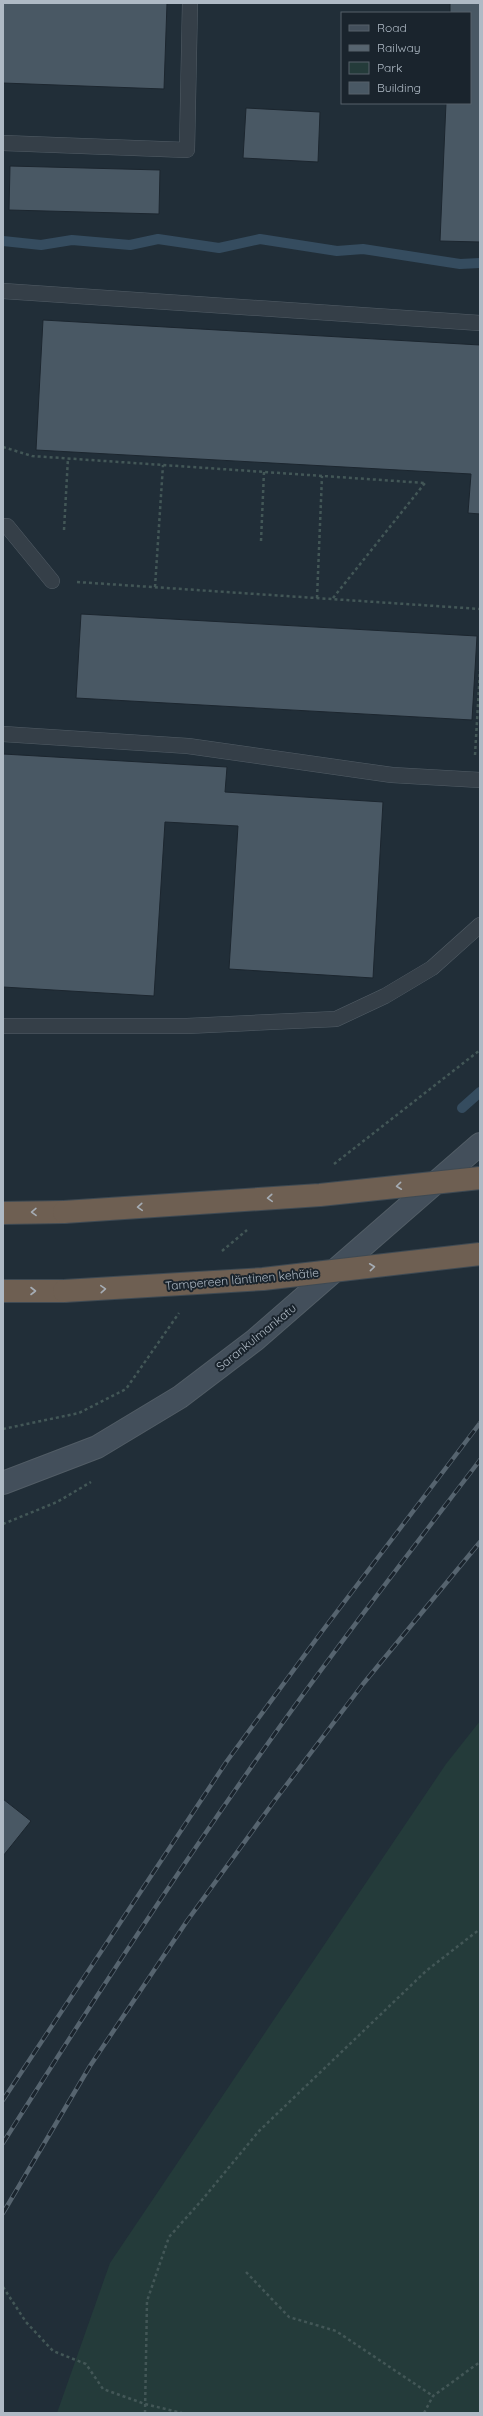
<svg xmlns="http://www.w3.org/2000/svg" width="483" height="2416" font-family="Quicksand,sans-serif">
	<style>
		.green { fill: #243b3a }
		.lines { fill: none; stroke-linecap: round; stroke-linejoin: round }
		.stream { stroke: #354c5f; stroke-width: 10 }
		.building { fill: #495864; stroke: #1c262f }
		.service-casing { stroke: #525d66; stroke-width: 16 }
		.secondary-casing { stroke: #525d66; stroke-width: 24 }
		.motorway-casing { stroke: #3f4a53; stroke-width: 24 }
		.path { stroke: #435757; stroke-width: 2.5; stroke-dasharray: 3 3; stroke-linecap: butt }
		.service { stroke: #353f48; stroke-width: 15 }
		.secondary { stroke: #434f5b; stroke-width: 22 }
		.motorway { stroke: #6e5f52; stroke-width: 22 }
		.rail-casing { stroke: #56646f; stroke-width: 4.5 }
		.rail { stroke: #1a242d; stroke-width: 3; stroke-dasharray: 9; stroke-linecap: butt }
		.motorway-bridge-casing { stroke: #3f4a53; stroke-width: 24; stroke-linecap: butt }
		.motorway-bridge { stroke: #6e5f52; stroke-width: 22 }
		.oneway { stroke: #a5acb4 }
		.labels { text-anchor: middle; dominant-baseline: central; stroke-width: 4; stroke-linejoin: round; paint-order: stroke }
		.street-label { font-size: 12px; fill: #afbac5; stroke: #1a242d }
	</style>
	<rect width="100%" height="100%" fill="#212e38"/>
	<path class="green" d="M480 1721V2413H57L110 2263 446 1764Z"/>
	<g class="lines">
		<g class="stream">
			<path d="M3 241 41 245 72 240 130 245 158 239 219 248 260 239 337 251 363 249 460 264 480 263"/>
			<path d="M462 1108 480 1092"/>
		</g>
	</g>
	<g class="building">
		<path d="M3 3H167L164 89 3 83Z"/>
		<path d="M450 3H480V242L440 241 446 103H470V13H450Z"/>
		<path d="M246 108 320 112 318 162 243 158Z"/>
		<path d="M10 166 160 170 159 214 9 210Z"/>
		<path d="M43 320 480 345V514L468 513 471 474 36 450Z"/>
		<path d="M81 614 477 636 472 720 76 698Z"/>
		<path d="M3 754 227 767 225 792 383 802 373 978 229 969 238 826 165 822 154 996 3 987Z"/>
		<path d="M3 1799 31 1821 3 1856Z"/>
	</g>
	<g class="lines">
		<g class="service-casing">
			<g id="service">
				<path d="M3 143 187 150 190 3"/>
				<path d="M3 291 480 323"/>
				<path d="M3 526H7L52 581"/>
				<path d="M3 734 188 746 392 775 480 780"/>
				<path d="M3 1026H187L336 1019 385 996 432 968 480 925"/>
			</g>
		</g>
		<g class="secondary-casing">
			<path id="secondary" d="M3 1483 97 1447 180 1397 255 1340 480 1144"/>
		</g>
		<g class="motorway-casing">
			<g id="motorway">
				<path d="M3 1213 64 1212"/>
				<path d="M3 1291H64"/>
			</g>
		</g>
		<g class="path">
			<path d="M3 447 32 456 425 483"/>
			<path d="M64 530 68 458"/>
			<path d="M261 541 264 472"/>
			<path d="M77 582 480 609"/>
			<path d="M155 587 163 465"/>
			<path d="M317 598 322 476"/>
			<path d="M333 598 425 483"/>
			<path d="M475 755 480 670"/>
			<path d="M334 1164 480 1050"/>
			<path d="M222 1251 247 1230"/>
			<path d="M3 1429 79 1413 126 1389 179 1313"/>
			<path d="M3 1524 57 1502 91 1482"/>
			<path d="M246 2272 289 2317 336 2331 433 2396"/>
			<path d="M3 2287 26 2322 53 2351 86 2364 103 2389 145 2404 182 2413"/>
			<path d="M145 2413 147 2301 169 2237 202 2200 259 2131 426 1971 480 1929"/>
			<path d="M424 2413 433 2396 480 2362"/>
		</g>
		<use href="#service" class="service"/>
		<use href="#secondary" class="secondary"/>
		<use href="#motorway" class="motorway"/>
		<g class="rail-casing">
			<g id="rail">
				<path d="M3 2100 227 1761 320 1634 480 1423"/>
				<path d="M3 2143C81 2019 161 1896 245 1776 320 1668 400 1565 480 1460"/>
				<path d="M3 2213 90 2066 187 1921 275 1800 363 1684 480 1542"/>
			</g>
		</g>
		<use href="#rail" class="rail"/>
		<g class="motorway-bridge-casing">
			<g id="motorway-bridge">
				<path d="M64 1212 320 1195 480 1178"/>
				<path d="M64 1291 263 1279 480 1254"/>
			</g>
		</g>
		<use href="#motorway-bridge" class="motorway-bridge"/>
	</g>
	<defs><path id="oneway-chevron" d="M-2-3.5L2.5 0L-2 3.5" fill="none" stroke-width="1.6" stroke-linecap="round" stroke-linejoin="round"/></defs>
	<g class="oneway">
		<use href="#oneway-chevron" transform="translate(399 1186) rotate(174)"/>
		<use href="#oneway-chevron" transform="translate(270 1198) rotate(176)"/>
		<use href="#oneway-chevron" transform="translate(140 1207) rotate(176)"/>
		<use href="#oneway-chevron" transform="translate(34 1212) rotate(179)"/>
		<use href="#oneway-chevron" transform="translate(372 1267) rotate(-6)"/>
		<use href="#oneway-chevron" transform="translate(103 1289) rotate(-4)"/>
		<use href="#oneway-chevron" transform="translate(33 1291)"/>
	</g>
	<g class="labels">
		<g class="street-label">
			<text transform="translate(242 1279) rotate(-5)">Tampereen läntinen kehätie</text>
			<text transform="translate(256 1337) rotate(-39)">Sarankulmankatu</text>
		</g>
	</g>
	<rect width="483" height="2416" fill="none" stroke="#afbac5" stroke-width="8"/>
	<rect x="341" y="12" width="130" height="92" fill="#1a242d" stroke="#56606a"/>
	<rect x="349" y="25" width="20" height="6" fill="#434f5b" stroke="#56606a"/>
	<text x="377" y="32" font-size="12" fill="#afbac5">Road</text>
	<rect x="349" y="45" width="20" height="6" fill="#56646f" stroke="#56606a"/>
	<text x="377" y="52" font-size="12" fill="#afbac5">Railway</text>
	<rect x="349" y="62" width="20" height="12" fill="#243b3a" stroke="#56606a"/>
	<text x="377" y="72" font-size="12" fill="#afbac5">Park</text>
	<rect x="349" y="82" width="20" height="12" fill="#495864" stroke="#56606a"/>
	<text x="377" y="92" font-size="12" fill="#afbac5">Building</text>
</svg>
